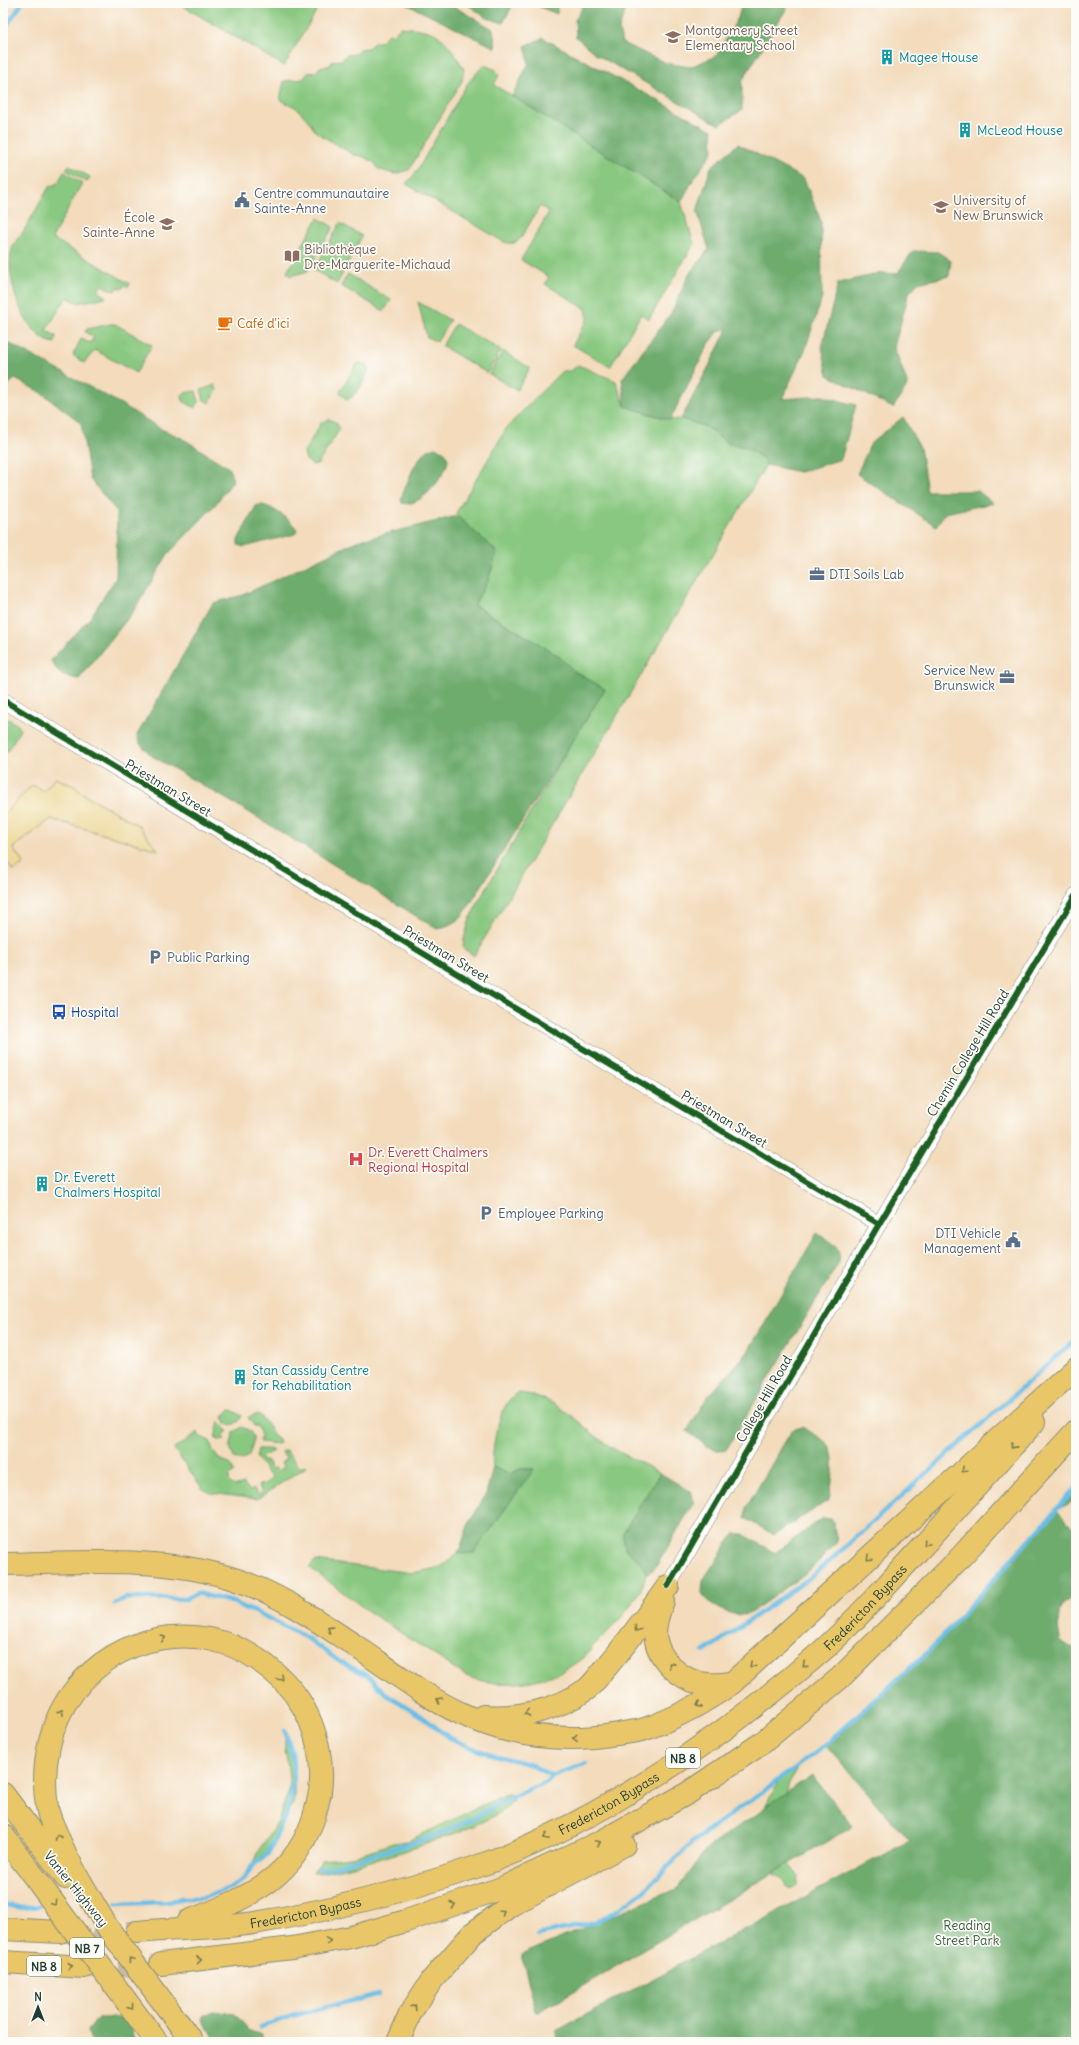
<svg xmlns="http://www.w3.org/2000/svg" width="1079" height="2045" font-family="Delius,sans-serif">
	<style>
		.green { fill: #89c880; stroke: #54825a }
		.forest { fill: #6eac6e; stroke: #467451 }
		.sand { fill: #eeda9e; stroke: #868c69 }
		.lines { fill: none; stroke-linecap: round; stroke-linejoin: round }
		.stream { stroke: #6abee6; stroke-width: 4.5 }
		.highway-tunnel { stroke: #c9bba1; stroke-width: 22; stroke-dasharray: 22 11; stroke-linecap: butt }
		.minor-casing { stroke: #898c78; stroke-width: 16 }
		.highway-casing { stroke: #898c78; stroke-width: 24 }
		.minor { stroke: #fff; stroke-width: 15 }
		.highway { stroke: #e9c769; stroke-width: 22 }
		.highway-bridge-casing { stroke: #898c78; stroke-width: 24; stroke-linecap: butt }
		.highway-bridge { stroke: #e9c769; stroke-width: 22 }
		.cycleway-casing { stroke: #fdfcf7; stroke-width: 8 }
		.cycleway { stroke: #1b5e20; stroke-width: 6 }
		.oneway { stroke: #7a7b4c }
		.labels { text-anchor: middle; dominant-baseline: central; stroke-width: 3.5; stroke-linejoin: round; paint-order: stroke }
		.shield { fill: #fdfcf7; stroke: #62766e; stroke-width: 1 }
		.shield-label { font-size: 12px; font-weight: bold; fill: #1f3d34 }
		.education-label { font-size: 13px; fill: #785e54; stroke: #fdfcf7; text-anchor: start }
		.culture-label { font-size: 13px; fill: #0d838f; stroke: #fdfcf7; text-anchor: start }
		.service-label { font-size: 13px; fill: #4e5e75; stroke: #fdfcf7; text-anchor: start }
		.food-label { font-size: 13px; fill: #c56008; stroke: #fdfcf7; text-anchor: start }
		.street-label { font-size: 13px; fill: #1f3d34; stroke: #fdfcf7 }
		.transit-label { font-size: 13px; fill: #164399; stroke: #fdfcf7; text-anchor: start }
		.health-label { font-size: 13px; fill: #be3a42; stroke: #fdfcf7; text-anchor: start }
		.park-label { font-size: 13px; fill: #3a6047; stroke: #fdfcf7 }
	</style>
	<rect width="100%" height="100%" fill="#fdfcf7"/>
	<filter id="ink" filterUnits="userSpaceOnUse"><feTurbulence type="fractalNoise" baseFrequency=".025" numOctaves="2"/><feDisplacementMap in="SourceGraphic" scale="8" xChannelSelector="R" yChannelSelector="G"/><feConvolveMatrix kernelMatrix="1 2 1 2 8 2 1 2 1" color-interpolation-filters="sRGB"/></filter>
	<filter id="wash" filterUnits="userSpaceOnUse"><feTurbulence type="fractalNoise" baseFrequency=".012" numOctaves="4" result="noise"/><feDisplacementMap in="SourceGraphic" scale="16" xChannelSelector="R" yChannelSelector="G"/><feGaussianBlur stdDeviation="0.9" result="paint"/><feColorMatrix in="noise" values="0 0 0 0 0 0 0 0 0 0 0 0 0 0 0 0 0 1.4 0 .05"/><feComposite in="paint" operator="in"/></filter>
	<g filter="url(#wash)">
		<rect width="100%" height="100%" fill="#f3dbbc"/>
		<g class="green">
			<path d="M178 3H321L284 66Z"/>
			<path d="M400 27C409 28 419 28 428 31 445 35 456 56 464 69L462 81 409 170 394 174 378 169 375 163 362 156 354 155 316 132 307 119 295 107 280 100 284 81 303 79 308 73 316 72 320 67 329 66 333 61 342 60 346 55 355 54 359 49 368 48 375 42H380L388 34 393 35Z"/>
			<path d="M484 65 496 70 499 75 494 85 589 143 681 202 694 244 649 319 641 314 610 367 573 345 588 318 586 309 545 284 549 277 521 260 549 212 540 206 521 238C516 244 511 244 504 242L406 184 417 171 467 84Z"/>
			<path d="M69 165 90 177 87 182 66 170Z"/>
			<path d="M64 172 82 183 52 238 130 284 128 287 125 285 122 289 117 287 115 291 101 285 99 289 100 293 106 297 78 303 67 297 46 330 56 336 55 343C23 339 1 270 14 244 16 240 20 236 23 232 32 217 40 202 49 187L57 184Z"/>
			<path d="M318 218 333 227 308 271 290 276 287 272Z"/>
			<path d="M340 223 362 236 337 284 314 270Z"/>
			<path d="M348 274 391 300 384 311 341 286Z"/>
			<path d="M418 302 450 320 437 342 427 337Z"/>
			<path d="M111 324H115L152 345 136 373 95 350 84 363 73 355 81 339 90 343 94 337 85 332 87 329Z"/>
			<path d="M455 324 501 350 487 373 442 346Z"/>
			<path d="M503 351 530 368 517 390 489 374Z"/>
			<path d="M360 363 368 365C370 374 355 398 347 400L340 393 341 390 356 365Z"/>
			<path d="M578 365 616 381 625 406 670 420 681 419 706 427 729 444 746 447 764 459 766 465 474 956 463 948C465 918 486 890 500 865 534 805 569 747 605 689L574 671 559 656 474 605 488 581 497 552 457 516 456 513 508 426 562 371H571Z"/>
			<path d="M215 385 217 390 209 403 204 400 201 390Z"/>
			<path d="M196 391 199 402 195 408 183 401 182 396 184 393Z"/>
			<path d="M329 419 337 423 339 430 318 464 312 465 306 460 304 452 321 423Z"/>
			<path d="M3 716 18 725 20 730 3 758Z"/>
			<path d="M517 1393C552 1394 575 1420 601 1440 618 1453 641 1462 660 1473L623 1533 625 1549C631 1554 640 1558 644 1565 655 1588 608 1632 592 1647L591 1651C585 1656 578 1662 571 1666 542 1684 498 1689 466 1676L368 1611 309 1567 315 1561 413 1573 441 1567 459 1553 534 1469H521L509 1474 493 1467C491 1448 499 1403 517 1393Z"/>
			<path d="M230 1409 242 1416 239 1421 231 1426 226 1423 223 1417Z"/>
			<path d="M257 1414 261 1416 279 1442 278 1444 260 1442 259 1439 262 1438 257 1426H254L248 1417Z"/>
			<path d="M219 1421 228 1432H225L222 1438 225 1439 221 1441 215 1438Z"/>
			<path d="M242 1427 250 1431 253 1437V1444L249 1455 242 1460 234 1458 230 1448 234 1432Z"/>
			<path d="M198 1432 199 1436 210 1441 213 1451 219 1459 231 1465 234 1473 230 1475 229 1481 232 1485 237 1486 244 1484 250 1491 254 1489 258 1495 262 1492 258 1486 261 1484 263 1486 272 1477 269 1473 268 1474 256 1457 258 1449H270L273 1451 261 1457 264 1462 267 1460 271 1470 275 1468 278 1471 284 1467 281 1463 286 1459 282 1452 286 1450 300 1468 305 1465 306 1467 257 1499 211 1493 203 1489 174 1449Z"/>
			<path d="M285 1731 292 1753 294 1778V1800L268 1854 252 1866 258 1851 278 1822 290 1785 285 1748Z"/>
			<path d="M800 1765 789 1783 782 1807 783 1857 799 1877 798 1884 794 1888H788L780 1878 769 1871 759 1819 779 1780Z"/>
			<path d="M506 1794 515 1795C513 1799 511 1803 508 1806 488 1828 344 1873 313 1873L322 1860 351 1857 393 1843 408 1841Z"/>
		</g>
		<g class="forest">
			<path d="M404 3H448L493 29 496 48Z"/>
			<path d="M465 3H514L503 23 487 18Z"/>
			<path d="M534 3H557V14L535 5Z"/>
			<path d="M579 3H628L619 28 622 43 666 63 690 67 716 56 738 18 742 3H790L742 81V110L719 125 597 55 576 37 575 20 582 8Z"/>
			<path d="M543 38 712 130 713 151 692 182 681 202 512 96 529 63 525 46Z"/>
			<path d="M738 144 804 179 821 221 822 298 805 350 782 399 822 396 856 405 841 459 800 472 766 465 764 459 746 447 729 444 706 427 681 419 709 366 728 328 719 331 708 345 670 420 625 406 622 379 672 312 689 274 709 249 697 211 711 167Z"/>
			<path d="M913 251 938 252 951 261 949 276 918 283 909 293 894 347 908 385 893 408 828 375 822 347 838 283 882 273 897 274Z"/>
			<path d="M3 340 121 404 161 429 182 438 229 468 233 481 214 506 168 554 133 612 79 679C64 677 57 673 51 660L90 618 116 578 117 512 90 479 81 423 42 393 15 379 3 389Z"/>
			<path d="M903 417 920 448 927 491H978L993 503 945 513 936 526 857 474 871 443Z"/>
			<path d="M435 447 445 452 448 459C447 475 420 509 402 503L401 498C409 481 415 453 435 447Z"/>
			<path d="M259 505C268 503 294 522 297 530L295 534 244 547 238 545V540L256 506Z"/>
			<path d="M457 516 497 552 488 581 474 605 559 656 574 671 605 689 462 917 452 924 437 929 247 811 152 756 140 744 137 735 213 603 243 595 357 541Z"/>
			<path d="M817 1233C828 1241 842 1246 839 1262L726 1450C713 1455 697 1438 687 1431L706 1399 747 1353Z"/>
			<path d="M802 1427C810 1432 822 1437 828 1445 838 1459 831 1484 829 1500L774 1535 745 1518 746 1508 792 1430Z"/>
			<path d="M493 1467 509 1474 521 1469H534L474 1553 458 1554 468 1526 486 1494Z"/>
			<path d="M660 1473 690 1491 694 1502 659 1562 654 1569 646 1574C640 1551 622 1559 623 1533Z"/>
			<path d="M1076 1488V1500L1056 1510 1076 1530V1597C1056 1601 1056 1625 1061 1641L1076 1651V2042H559L556 2031 909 1841 825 1745 929 1651 1056 1510Z"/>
			<path d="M823 1518 832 1519 837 1540 835 1545 810 1570 749 1614C732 1618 711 1607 702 1593L703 1580 734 1534H743L775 1553Z"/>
			<path d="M812 1775 853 1826 537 2013 521 1955 678 1888 707 1848Z"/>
			<path d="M214 2011 235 2014 248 2029 261 2034 260 2042H217L202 2020 203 2016Z"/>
			<path d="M98 2018H123L129 2025 135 2042H91L88 2031Z"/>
		</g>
		<path class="sand" d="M55 778 74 786 82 793 139 826 158 850 51 819 15 846 13 849 22 861 23 865 13 871 3 857V815L31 786H36L44 791Z"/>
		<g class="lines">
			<g class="stream">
				<path d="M3 31 22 3"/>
				<path d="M115 1604 125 1598 186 1599 197 1593 236 1603 244 1608 256 1612 307 1638 340 1662 367 1675 385 1693 423 1717 448 1737 480 1751 531 1765 552 1776"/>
				<path d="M704 1652 814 1575 1076 1339"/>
				<path d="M319 1868 326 1869 432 1837 475 1818 507 1799 546 1782 552 1776 587 1763"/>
				<path d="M3 1904 22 1908 40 1906"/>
				<path d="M116 1904 168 1902 182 1898H203L232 1887 244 1879 252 1866 268 1854 287 1812 294 1778 292 1753 285 1731"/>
				<path d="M538 1935 596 1922 619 1909 644 1891 693 1842 817 1752 929 1651 1076 1488"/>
				<path d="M261 2027 292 2016 379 1994"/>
			</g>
		</g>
	</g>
	<g filter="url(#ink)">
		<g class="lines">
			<g class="highway-tunnel">
				<path d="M60 1932H137"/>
				<path d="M85 1967 152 1965"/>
			</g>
			<g class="minor-casing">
				<g id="minor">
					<path d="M3 700 474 984 879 1224"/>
					<path d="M668 1586 879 1224 1076 895"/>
				</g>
			</g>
			<g class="highway-casing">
				<g id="highway">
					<path d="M3 1564C79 1563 160 1555 234 1579 278 1593 316 1620 354 1645 387 1667 425 1697 460 1713 510 1737 564 1743 618 1734 627 1732 636 1732 645 1729 677 1718 705 1702 732 1683L1076 1368"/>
					<path d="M663 1601C659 1611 655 1623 655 1634 657 1660 682 1682 707 1684 715 1685 724 1684 732 1683"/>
					<path d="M483 1716C520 1719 557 1710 587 1689 593 1684 598 1677 603 1671 627 1644 647 1615 668 1586"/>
					<path d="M3 1794 66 1878"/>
					<path d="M3 1835 30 1871"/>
					<path d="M107 1927C89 1895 68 1864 55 1830 52 1823 48 1815 47 1807 41 1768 49 1722 74 1691 118 1634 197 1619 257 1659 276 1672 290 1685 302 1705 317 1730 324 1763 320 1792 306 1872 258 1894 189 1921"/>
					<path d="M3 1929 60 1932"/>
					<path id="s1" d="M137 1932C175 1928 216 1929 254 1923 328 1911 402 1892 473 1868 596 1825 725 1736 822 1651 849 1627 873 1600 897 1574 943 1524 989 1473 1034 1422"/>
					<path d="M3 1962 85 1967"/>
					<path d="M161 1964 292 1948 351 1937 406 1921 502 1888 602 1841 688 1793 762 1743 840 1678 956 1562 1076 1431"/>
					<path d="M144 2025 157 2042"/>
					<path d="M180 2025 192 2042"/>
					<path d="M398 2042 411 2012 432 1980 473 1933 511 1905 624 1845"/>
				</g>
			</g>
			<use href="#minor" class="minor"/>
			<use href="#highway" class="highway"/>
			<g class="highway-bridge-casing">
				<g id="highway-bridge">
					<path d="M30 1871 144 2025"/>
					<path d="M107 1927 180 2025"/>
				</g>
			</g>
			<use href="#highway-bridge" class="highway-bridge"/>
			<g class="cycleway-casing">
				<g id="cycleway">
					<path d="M3 700 474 984 879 1224"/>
					<path d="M668 1586 879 1224 1076 895"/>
				</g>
			</g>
			<use href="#cycleway" class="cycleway"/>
		</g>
		<defs><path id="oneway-chevron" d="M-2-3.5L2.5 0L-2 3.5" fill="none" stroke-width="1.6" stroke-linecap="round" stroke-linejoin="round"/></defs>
		<g class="oneway">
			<use href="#oneway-chevron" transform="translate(1013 1446) rotate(132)"/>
			<use href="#oneway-chevron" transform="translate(964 1470) rotate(137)"/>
			<use href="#oneway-chevron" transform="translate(926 1543) rotate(133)"/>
			<use href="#oneway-chevron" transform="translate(869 1558) rotate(137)"/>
			<use href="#oneway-chevron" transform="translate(330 1629) rotate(-147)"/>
			<use href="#oneway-chevron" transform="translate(637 1629) rotate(126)"/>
			<use href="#oneway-chevron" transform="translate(163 1638) rotate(-11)"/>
			<use href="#oneway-chevron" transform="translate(671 1665) rotate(-132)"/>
			<use href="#oneway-chevron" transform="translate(752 1665) rotate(138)"/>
			<use href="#oneway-chevron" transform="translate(805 1665) rotate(140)"/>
			<use href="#oneway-chevron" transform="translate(281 1678) rotate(43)"/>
			<use href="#oneway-chevron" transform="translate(439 1700) rotate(-149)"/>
			<use href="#oneway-chevron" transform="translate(699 1705) rotate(153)"/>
			<use href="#oneway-chevron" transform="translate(61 1712) rotate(-60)"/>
			<use href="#oneway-chevron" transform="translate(527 1713) rotate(169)"/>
			<use href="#oneway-chevron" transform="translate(575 1738) rotate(178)"/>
			<use href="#oneway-chevron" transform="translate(58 1837) rotate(-111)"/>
			<use href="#oneway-chevron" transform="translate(546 1837) rotate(153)"/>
			<use href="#oneway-chevron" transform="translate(598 1843) rotate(-26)"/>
			<use href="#oneway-chevron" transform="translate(54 1903) rotate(53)"/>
			<use href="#oneway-chevron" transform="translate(453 1905) rotate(-19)"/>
			<use href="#oneway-chevron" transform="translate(502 1912) rotate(-37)"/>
			<use href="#oneway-chevron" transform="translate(328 1941) rotate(-10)"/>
			<use href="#oneway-chevron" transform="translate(131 1960) rotate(-127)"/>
			<use href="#oneway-chevron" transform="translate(199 1960) rotate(-6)"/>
			<use href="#oneway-chevron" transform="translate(70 1966) rotate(1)"/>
			<use href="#oneway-chevron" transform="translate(131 2007) rotate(53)"/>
			<use href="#oneway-chevron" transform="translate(414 2007) rotate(-57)"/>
		</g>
	</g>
	<defs>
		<g id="school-bare" transform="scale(1.2)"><path d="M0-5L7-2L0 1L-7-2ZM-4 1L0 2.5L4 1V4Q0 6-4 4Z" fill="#8d6e63" stroke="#fdfcf7" stroke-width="2.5" paint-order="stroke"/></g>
		<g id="building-bare" transform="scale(1.2)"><path d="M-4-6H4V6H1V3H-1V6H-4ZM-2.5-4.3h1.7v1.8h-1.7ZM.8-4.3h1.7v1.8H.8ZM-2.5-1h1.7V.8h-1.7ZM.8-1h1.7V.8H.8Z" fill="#0f9aa8" stroke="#fdfcf7" stroke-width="2.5" paint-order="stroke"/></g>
		<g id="civic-bare" transform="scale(1.2)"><path d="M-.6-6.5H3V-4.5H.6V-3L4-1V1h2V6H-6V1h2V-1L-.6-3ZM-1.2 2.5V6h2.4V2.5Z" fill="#5c6f8a" stroke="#fdfcf7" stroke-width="2.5" paint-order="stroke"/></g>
		<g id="university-bare" transform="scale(1.2)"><path d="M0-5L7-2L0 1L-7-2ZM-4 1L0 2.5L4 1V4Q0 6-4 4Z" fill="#8d6e63" stroke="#fdfcf7" stroke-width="2.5" paint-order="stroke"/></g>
		<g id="library-bare" transform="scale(1.2)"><path d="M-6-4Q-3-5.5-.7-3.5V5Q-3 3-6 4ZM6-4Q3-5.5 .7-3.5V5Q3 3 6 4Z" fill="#8d6e63" stroke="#fdfcf7" stroke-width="2.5" paint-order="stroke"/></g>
		<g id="cafe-bare" transform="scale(1.2)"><path d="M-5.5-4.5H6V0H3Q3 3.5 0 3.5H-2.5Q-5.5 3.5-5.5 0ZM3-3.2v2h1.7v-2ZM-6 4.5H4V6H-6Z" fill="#e8710a" stroke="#fdfcf7" stroke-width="2.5" paint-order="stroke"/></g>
		<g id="office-bare" transform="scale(1.2)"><path d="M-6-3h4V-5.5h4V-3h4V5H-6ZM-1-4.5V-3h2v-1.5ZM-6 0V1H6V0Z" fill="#5c6f8a" stroke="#fdfcf7" stroke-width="2.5" paint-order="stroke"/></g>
		<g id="parking-bare" transform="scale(1.2)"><path d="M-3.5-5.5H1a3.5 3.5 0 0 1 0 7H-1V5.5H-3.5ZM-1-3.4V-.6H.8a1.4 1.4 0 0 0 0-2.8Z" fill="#5c6f8a" stroke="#fdfcf7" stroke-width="2.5" paint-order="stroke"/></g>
		<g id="bus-bare" transform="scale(1.2)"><path d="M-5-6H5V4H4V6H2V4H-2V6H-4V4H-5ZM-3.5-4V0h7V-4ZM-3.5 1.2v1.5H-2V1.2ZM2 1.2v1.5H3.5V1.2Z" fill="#1a4fb4" stroke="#fdfcf7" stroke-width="2.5" paint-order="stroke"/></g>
		<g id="hospital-bare" transform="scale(1.2)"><path d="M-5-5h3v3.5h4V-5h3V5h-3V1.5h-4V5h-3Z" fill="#e0444e" stroke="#fdfcf7" stroke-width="2.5" paint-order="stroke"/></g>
	</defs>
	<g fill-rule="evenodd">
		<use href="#school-bare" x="673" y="37"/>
		<use href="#building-bare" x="887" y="57"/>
		<use href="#building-bare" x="965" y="130"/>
		<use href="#civic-bare" x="242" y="200"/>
		<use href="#university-bare" x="941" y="207"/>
		<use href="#school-bare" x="167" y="224"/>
		<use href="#library-bare" x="292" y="256"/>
		<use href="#cafe-bare" x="225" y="323"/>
		<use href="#office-bare" x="817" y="574"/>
		<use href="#office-bare" x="1007" y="677"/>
		<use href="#parking-bare" x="155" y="957"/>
		<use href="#bus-bare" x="59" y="1012"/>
		<use href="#hospital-bare" x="356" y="1159"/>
		<use href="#building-bare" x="42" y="1184"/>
		<use href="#parking-bare" x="486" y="1213"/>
		<use href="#civic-bare" x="1013" y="1240"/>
		<use href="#building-bare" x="240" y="1377"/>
	</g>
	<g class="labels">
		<g class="shield">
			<rect x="666" y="1748" width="34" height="20" rx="3"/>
			<rect x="70" y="1938" width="34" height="20" rx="3"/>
			<rect x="27" y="1956" width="34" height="20" rx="3"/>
		</g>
		<g class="shield-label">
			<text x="683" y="1758">NB 8</text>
			<text x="87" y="1948">NB 7</text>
			<text x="44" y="1966">NB 8</text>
		</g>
		<g class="education-label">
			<text x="685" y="30">Montgomery Street<tspan x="685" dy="15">Elementary School</tspan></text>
			<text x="953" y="200">University of<tspan x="953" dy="15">New Brunswick</tspan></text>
			<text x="155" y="217" text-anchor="end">École<tspan x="155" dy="15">Sainte-Anne</tspan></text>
			<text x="304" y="249">Bibliothèque<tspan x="304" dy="15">Dre-Marguerite-Michaud</tspan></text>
		</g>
		<g class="culture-label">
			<text x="899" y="57">Magee House</text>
			<text x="977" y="130">McLeod House</text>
			<text x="54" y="1177">Dr. Everett<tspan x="54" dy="15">Chalmers Hospital</tspan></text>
			<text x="252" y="1370">Stan Cassidy Centre<tspan x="252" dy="15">for Rehabilitation</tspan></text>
		</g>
		<g class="service-label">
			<text x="254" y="193">Centre communautaire<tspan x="254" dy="15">Sainte-Anne</tspan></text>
			<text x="829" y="574">DTI Soils Lab</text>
			<text x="995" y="670" text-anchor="end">Service New<tspan x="995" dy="15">Brunswick</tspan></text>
			<text x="167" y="957">Public Parking</text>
			<text x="498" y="1213">Employee Parking</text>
			<text x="1001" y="1233" text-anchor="end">DTI Vehicle<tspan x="1001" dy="15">Management</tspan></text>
		</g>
		<g class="food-label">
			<text x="237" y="323">Café d'ici</text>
		</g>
		<g class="street-label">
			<text transform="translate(168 788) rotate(31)">Priestman Street</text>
			<text transform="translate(446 954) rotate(31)">Priestman Street</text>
			<text transform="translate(968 1053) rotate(-59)">Chemin College Hill Road</text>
			<text transform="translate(724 1119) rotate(31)">Priestman Street</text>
			<text transform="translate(764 1399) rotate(-60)">College Hill Road</text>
			<text stroke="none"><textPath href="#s1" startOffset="818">Fredericton Bypass</textPath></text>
			<text stroke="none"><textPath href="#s1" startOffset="494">Fredericton Bypass</textPath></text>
			<text transform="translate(76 1889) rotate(51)">Vanier Highway</text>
			<text stroke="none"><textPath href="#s1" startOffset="170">Fredericton Bypass</textPath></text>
		</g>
		<g class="transit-label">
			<text x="71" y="1012">Hospital</text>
		</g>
		<g class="health-label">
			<text x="368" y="1152">Dr. Everett Chalmers<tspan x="368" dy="15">Regional Hospital</tspan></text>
		</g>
		<g class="park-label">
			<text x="967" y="1925">Reading<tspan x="967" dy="15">Street Park</tspan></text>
		</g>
	</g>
	<rect width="1079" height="2045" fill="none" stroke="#fdfcf7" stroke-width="16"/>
	<g transform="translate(38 2007)" stroke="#fdfcf7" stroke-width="3" paint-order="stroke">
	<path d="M0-3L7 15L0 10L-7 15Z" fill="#1f3d34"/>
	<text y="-6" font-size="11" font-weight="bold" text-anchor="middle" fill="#1f3d34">N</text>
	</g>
</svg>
